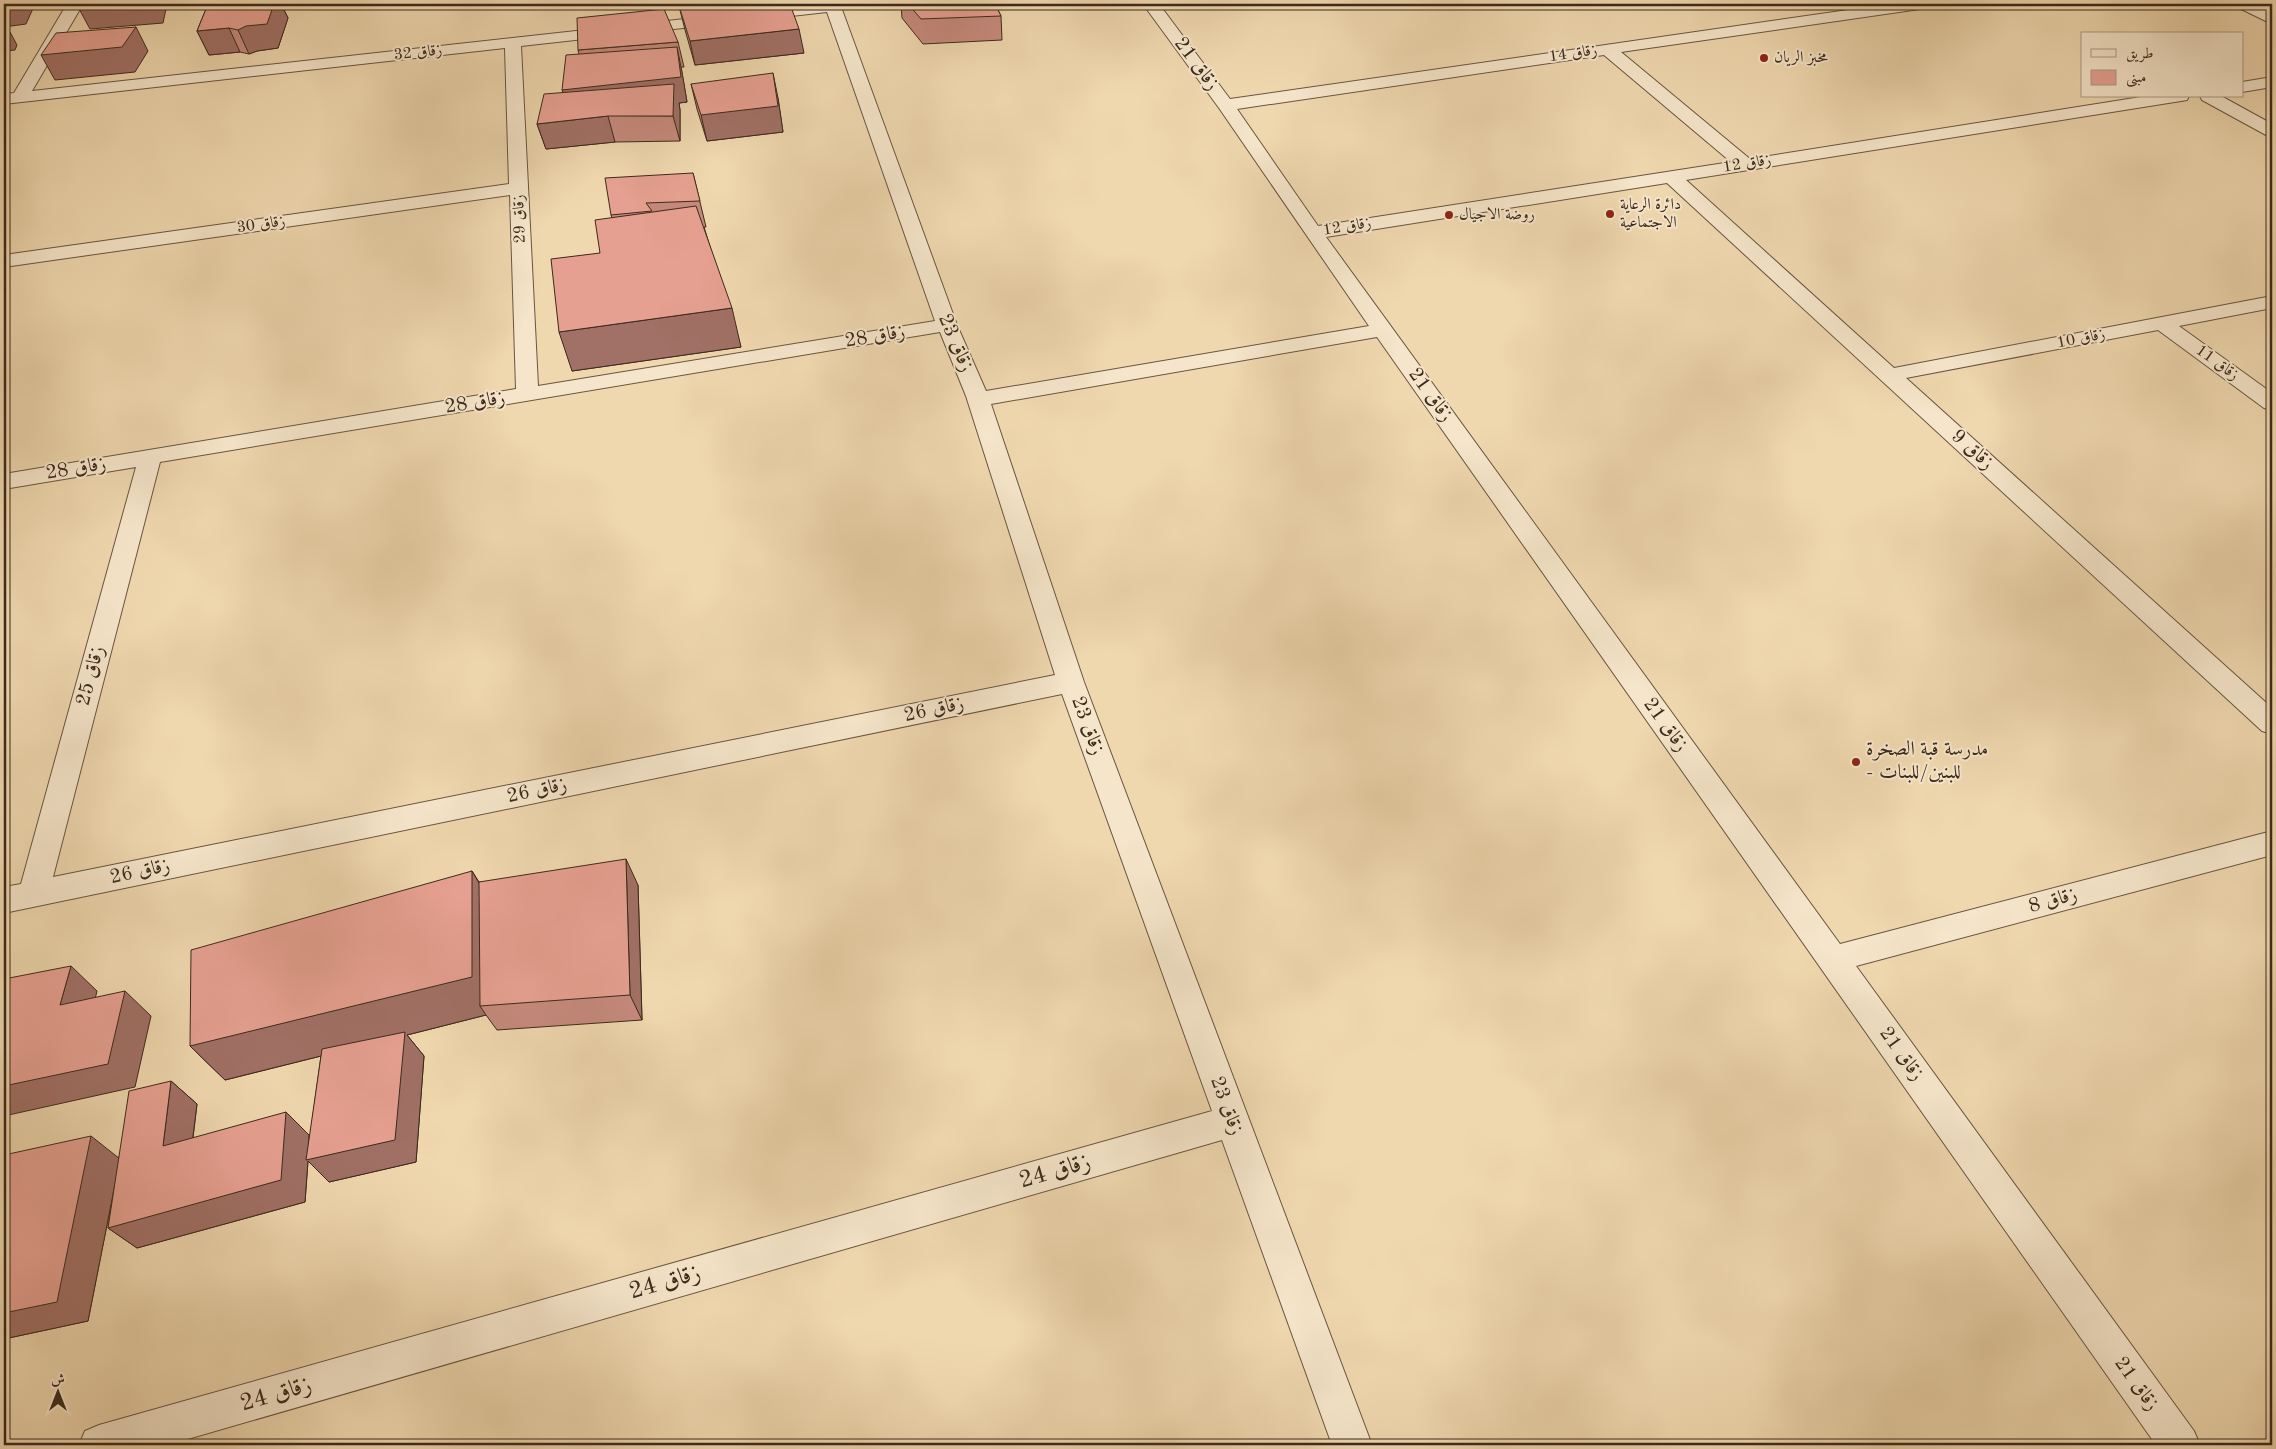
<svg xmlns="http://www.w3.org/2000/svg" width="2276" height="1449" font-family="'Old Standard TT',Amiri,serif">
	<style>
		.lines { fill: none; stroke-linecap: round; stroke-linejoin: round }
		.street-casing { stroke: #695540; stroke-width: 2 }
		.street { fill: #f5e5ca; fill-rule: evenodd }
		.wall { fill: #c68a7d; stroke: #3c2a1c }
		.shaded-wall { fill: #a17066; stroke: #3c2a1c }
		.building { fill: #e6a091; stroke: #3c2a1c }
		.poi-dot { fill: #8f2418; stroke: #f5e5ca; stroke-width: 2 }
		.labels { text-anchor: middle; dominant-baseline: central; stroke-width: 4; stroke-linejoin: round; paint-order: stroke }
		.far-street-label { font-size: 16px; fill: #3c2a1c; stroke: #f5e5ca }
		.far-poi-label { font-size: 16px; fill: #3c2a1c; stroke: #f5e5ca; text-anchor: start }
		.street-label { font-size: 20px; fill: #3c2a1c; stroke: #f5e5ca }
		.poi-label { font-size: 20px; fill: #3c2a1c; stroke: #f5e5ca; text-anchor: start }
		.near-street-label { font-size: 24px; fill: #3c2a1c; stroke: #f5e5ca }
	</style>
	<rect width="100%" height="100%" fill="#efd7ae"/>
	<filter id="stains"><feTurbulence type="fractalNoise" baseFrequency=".004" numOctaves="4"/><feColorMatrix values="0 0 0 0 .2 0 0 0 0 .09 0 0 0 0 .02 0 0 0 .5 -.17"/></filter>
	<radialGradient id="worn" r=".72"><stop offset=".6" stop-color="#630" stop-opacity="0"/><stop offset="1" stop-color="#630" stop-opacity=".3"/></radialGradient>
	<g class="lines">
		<g class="street-casing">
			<g id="street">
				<path d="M67 4H83L32 91 820 4H840L957 325 986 391 1369 326 1219 108 1143 4H1159L1230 99 1890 4H1928L1925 7 1920 9 1621 52 1750 159 2147 96H2189L2187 100 2181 101 1686 180 1894 368 2272 296V308L2179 326 2272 393V410L2264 408 2158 330 1906 378 2272 708V734L2262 731 1667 183 1326 237 1840 944 2272 831V855L1856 966 2194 1431 2200 1445H2156L1377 337 991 404 1084 682 1372 1445H1332L1222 1140 167 1445H79L85 1431 99 1425 1212 1111 1062 694 4 913V887L21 884 136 467 4 489V474L516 389 510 195 4 267V255L509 184 505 48 4 104V94L14 93ZM827 12 935 321 538 386 521 46ZM1604 55 1731 162 1318 226 1237 109ZM940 332 966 396 1055 675 53 877 160 462Z"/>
				<path d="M2234 4H2254L2272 13V24L2237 7Z"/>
				<path d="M2272 77V87L2242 92V82Z"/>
				<path d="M2200 96H2221L2272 124V136L2266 135 2202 100Z"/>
			</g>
		</g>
		<use href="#street" class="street"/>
	</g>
	<g class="wall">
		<path d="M208 4H281L288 18 278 48 257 51 249 54 240 52 209 55 197 31Z"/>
		<path d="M901 4H995L1001 16 1002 40 923 44 902 18Z"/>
		<path d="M679 6 804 53 695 65 685 30Z"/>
		<path d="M678 42 684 67H681L687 102 679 103 680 110V141L615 142 546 149 537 124 563 92 579 54 578 50Z"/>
		<path d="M691 84 778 98 783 132 707 141 697 109Z"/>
		<path d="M693 173 706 227H704L741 347 572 371 600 253 612 218 611 215Z"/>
		<path d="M472 871 479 882 638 885 642 1020 497 1030 486 1015 407 1035 424 1056 416 1162 329 1182 308 1161 305 1202 137 1248 108 1228 113 1194 88 1321 4 1339V1155L118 1158 171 1081 197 1104 193 1138 309 1135V1144L321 1056 225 1080 190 1046Z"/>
	</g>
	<g class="shaded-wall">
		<path d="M4 4H35L26 24 4 27Z"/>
		<path d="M90 4H167L163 23 90 29 77 5Z"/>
		<path d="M271 4H281L288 18 278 48 257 51 249 54 238 30Z"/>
		<path d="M136 27 148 51 135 72 55 80 41 55Z"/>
		<path d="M229 28 240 52 209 55 197 31Z"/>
		<path d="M799 29 804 53 695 65 690 41Z"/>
		<path d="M10 32 17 45 15 50 5 51 6 53 4 55V38Z"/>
		<path d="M677 47 682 72 687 102 679 103 680 110V141L673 116 570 115 562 90Z"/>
		<path d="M773 73 778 98 783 132 707 141 701 115Z"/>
		<path d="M608 116 615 142 546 149 537 124Z"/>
		<path d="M732 308 741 347 572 371 559 332Z"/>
		<path d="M626 859 638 885 642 1020 630 995Z"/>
		<path d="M472 871 494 908 480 1006 486 1015 407 1035 424 1056 416 1162 329 1182 308 1161 305 1202 137 1248 108 1228 286 1112 309 1135 308 1159 405 1035 225 1080 190 1046Z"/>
		<path d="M71 966 97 991 88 1029 60 1005Z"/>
		<path d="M125 991 151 1016 135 1087 4 1116V1086Z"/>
		<path d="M171 1081 197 1104 189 1168 163 1146Z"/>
		<path d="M91 1136 120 1159 88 1321 4 1339V1313Z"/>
	</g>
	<g class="building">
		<path d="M208 4H274L267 24 246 26 238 30 229 28 197 31Z"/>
		<path d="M705 4H790L799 29 690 41 679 6Z"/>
		<path d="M908 4H995L1001 16 921 19Z"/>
		<path d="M664 9 678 42 578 50 577 18Z"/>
		<path d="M136 27 122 47 41 55 56 33Z"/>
		<path d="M10 32 7 38H4V33Z"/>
		<path d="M677 47 681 77 562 90 566 55Z"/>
		<path d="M773 73 778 106 701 115 691 84Z"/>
		<path d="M674 84 673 116H608L537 124 544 94Z"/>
		<path d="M693 173 700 201 646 203 652 211 611 215 605 178Z"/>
		<path d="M696 206 732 308 559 332 551 259 600 253 595 220Z"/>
		<path d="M626 859 630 995 480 1006 479 882Z"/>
		<path d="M472 871V977L190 1046 191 950Z"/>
		<path d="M71 966 60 1005 125 991 108 1064 4 1086V979Z"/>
		<path d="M405 1032 395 1140 306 1160 322 1049Z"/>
		<path d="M171 1081 163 1146 286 1112 281 1180 108 1228 129 1091Z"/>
		<path d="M91 1136 57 1302 4 1313V1155Z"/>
	</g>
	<g class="poi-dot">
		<circle cx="1764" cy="58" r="5"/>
		<circle cx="1610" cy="214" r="5"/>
		<circle cx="1449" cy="215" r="5"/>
		<circle cx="1856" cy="762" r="5"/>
	</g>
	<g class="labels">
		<g class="far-street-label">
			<text transform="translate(418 53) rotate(-6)">زقاق 32</text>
			<text transform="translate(1573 54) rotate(-8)">زقاق 14</text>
			<text transform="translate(1747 164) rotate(-9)">زقاق 12</text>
			<text transform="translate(520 219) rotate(-92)">زقاق 29</text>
			<text transform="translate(261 225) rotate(-8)">زقاق 30</text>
			<text transform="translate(1347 227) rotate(-9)">زقاق 12</text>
			<text transform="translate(2081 339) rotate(-11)">زقاق 10</text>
			<text transform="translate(2217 363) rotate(36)">زقاق 11</text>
		</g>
		<g class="far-poi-label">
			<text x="1774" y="58">مخبز الريان</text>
			<text x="1620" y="205">دائرة الرعاية<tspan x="1620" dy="18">الاجتماعية</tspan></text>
			<text x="1459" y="215">روضة الاجيال</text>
		</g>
		<g class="street-label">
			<text transform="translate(1196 64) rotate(53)">زقاق 21</text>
			<text transform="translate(875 337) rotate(-9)">زقاق 28</text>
			<text transform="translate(955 343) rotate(67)">زقاق 23</text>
			<text transform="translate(1430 395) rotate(54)">زقاق 21</text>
			<text transform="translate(475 403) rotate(-9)">زقاق 28</text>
			<text transform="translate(1972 450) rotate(42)">زقاق 9</text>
			<text transform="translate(76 469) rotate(-9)">زقاق 28</text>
			<text transform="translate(91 676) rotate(-75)">زقاق 25</text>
			<text transform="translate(934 710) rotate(-12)">زقاق 26</text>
			<text transform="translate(1665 725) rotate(54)">زقاق 21</text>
			<text transform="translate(1087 726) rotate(70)">زقاق 23</text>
			<text transform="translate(537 791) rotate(-12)">زقاق 26</text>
			<text transform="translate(140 872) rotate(-12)">زقاق 26</text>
			<text transform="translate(2053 901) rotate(-15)">زقاق 8</text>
			<text transform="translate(1901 1054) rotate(54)">زقاق 21</text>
			<text transform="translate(1226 1106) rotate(70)">زقاق 23</text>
			<text transform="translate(2136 1384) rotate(54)">زقاق 21</text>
		</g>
		<g class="poi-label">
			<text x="1866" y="750">مدرسة قبة الصخرة<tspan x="1866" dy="23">- للبنين/للبنات</tspan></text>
		</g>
		<g class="near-street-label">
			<text transform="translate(1055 1172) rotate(-16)">زقاق 24</text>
			<text transform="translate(665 1283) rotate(-16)">زقاق 24</text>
			<text transform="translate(276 1395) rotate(-16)">زقاق 24</text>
		</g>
	</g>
	<rect width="2276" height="1449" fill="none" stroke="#efd7ae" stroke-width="20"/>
	<rect x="5" y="5" width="2266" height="1439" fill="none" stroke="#3c2a1c" stroke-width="2.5"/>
	<rect x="10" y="10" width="2256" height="1429" fill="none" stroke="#3c2a1c"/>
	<rect x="2081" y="32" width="162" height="65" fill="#f5e5ca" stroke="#ab9a84"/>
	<rect x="2091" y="49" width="25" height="8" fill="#f5e5ca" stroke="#ab9a84"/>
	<text x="2126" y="58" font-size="15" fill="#3c2a1c">طريق</text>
	<rect x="2091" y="70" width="25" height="15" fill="#e6a091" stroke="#ab9a84"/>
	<text x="2126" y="82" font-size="15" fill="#3c2a1c">مبنى</text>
	<g transform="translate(58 1392)" stroke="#f5e5ca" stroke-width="4" paint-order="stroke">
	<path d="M0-4L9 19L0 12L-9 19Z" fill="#3c2a1c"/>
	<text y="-8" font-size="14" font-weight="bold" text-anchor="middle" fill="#3c2a1c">ش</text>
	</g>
	<rect width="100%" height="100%" filter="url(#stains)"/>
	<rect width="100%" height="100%" fill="url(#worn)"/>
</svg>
